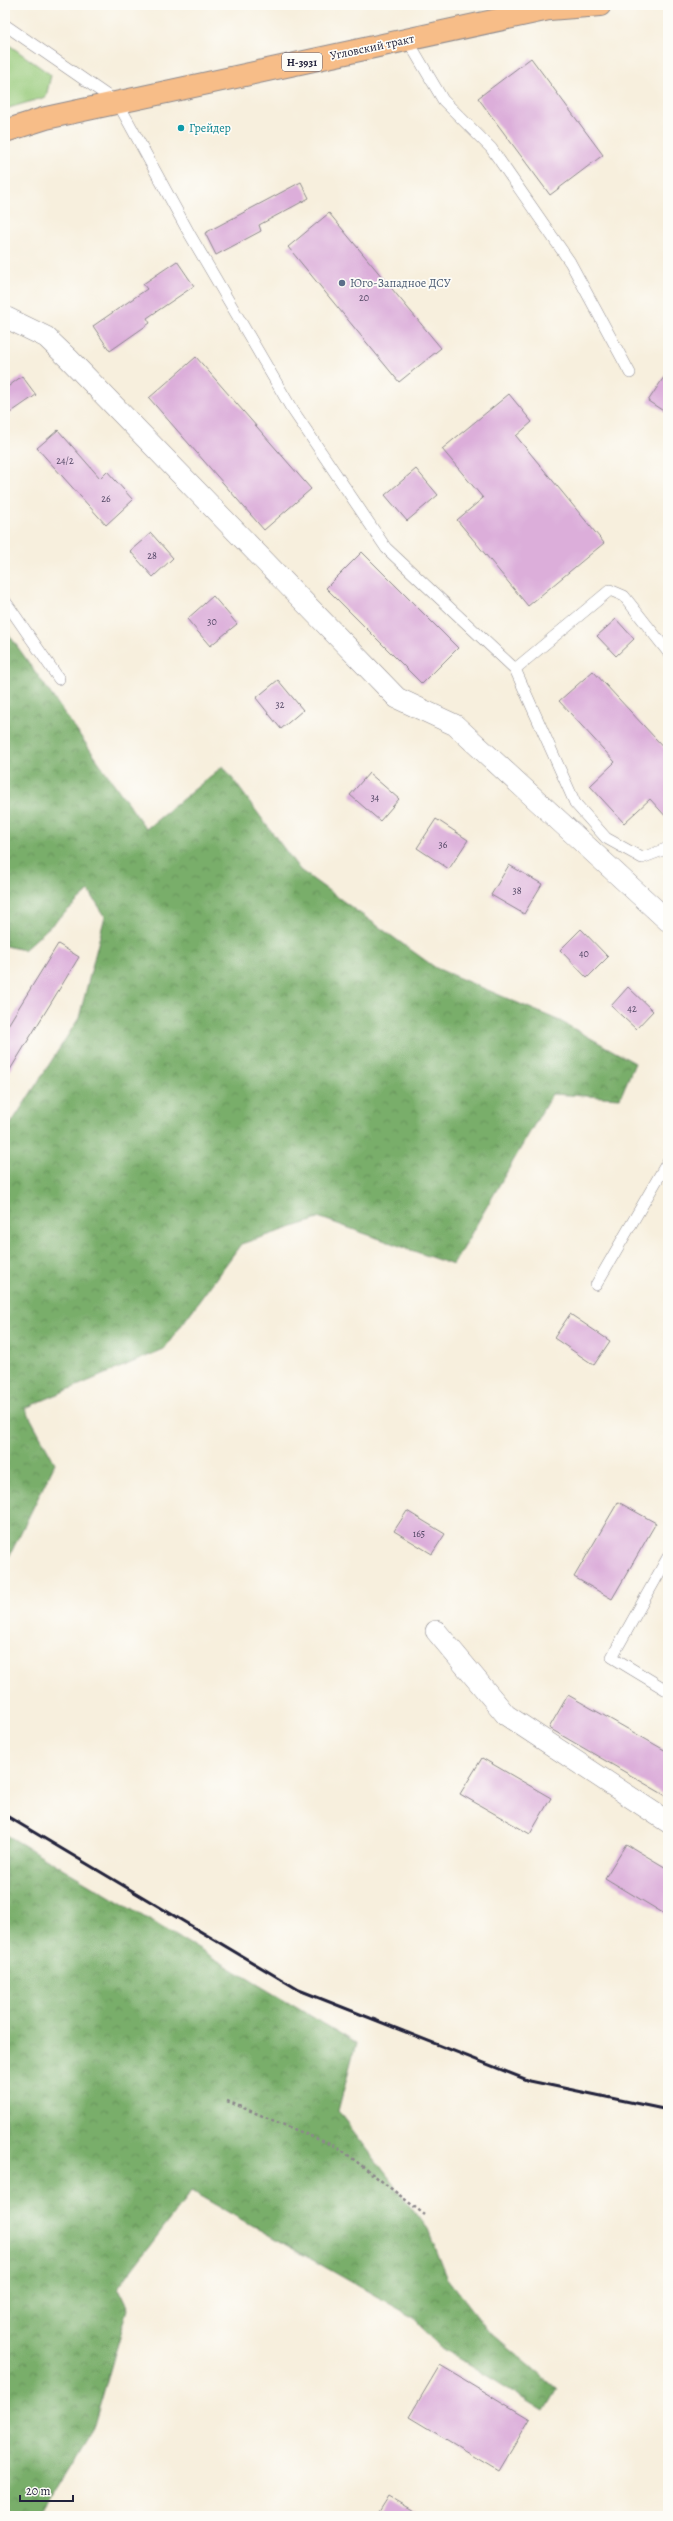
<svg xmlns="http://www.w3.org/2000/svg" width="673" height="2521" font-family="Alegreya,serif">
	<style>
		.grass { fill: #97ca7a; stroke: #5c765a }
		.forest { fill: url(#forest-crowns); stroke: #4e6852 }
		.building { fill: #dcaeda }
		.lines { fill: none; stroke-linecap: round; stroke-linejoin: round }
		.service-casing { stroke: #8c888c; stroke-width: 12 }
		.minor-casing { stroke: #8c888c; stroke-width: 22 }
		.trunk-casing { stroke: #8c888c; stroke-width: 24 }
		.path { stroke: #8c888c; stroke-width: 2.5; stroke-dasharray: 3 3; stroke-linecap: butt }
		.service { stroke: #fff; stroke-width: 11 }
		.minor { stroke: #fff; stroke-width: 21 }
		.trunk { stroke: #f7bd88; stroke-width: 22 }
		.rail { stroke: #22223b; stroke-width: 3 }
		.culture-dot { fill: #0f9aa8; stroke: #fdfcf7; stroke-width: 1.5 }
		.service-dot { fill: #5c6f8a; stroke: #fdfcf7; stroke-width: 1.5 }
		.labels { text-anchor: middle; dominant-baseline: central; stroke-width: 3.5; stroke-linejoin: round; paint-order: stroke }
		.number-label { font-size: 10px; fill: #504563 }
		.shield { fill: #fdfcf7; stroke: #646373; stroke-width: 1 }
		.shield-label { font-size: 11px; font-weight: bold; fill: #22223b }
		.street-label { font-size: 12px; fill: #22223b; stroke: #fdfcf7 }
		.culture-label { font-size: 12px; fill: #0d838f; stroke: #fdfcf7; text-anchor: start }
		.service-label { font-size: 12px; fill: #4e5e75; stroke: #fdfcf7; text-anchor: start }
	</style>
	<defs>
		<pattern id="forest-crowns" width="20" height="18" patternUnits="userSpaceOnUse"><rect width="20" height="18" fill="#79ae6a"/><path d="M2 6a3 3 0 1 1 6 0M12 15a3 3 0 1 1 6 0" fill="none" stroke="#638d58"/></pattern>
	</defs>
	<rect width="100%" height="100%" fill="#fdfcf7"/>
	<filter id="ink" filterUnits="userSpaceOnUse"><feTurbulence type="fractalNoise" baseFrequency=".025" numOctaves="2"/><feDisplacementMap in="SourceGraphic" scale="8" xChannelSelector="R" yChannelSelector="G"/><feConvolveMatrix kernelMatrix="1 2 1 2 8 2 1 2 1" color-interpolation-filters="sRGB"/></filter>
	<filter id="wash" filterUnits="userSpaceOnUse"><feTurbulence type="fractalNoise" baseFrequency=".012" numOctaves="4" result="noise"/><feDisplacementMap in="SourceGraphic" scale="16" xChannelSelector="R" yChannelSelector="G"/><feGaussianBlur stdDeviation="0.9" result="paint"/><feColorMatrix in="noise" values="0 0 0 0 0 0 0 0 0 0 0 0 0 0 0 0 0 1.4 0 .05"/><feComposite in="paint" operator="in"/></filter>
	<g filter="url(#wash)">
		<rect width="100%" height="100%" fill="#f7efdd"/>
		<path class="grass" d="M5 42 51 75 46 97 5 109Z"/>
		<g class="forest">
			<path d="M5 629 146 829 223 766 300 870 436 968 560 1021 635 1063 620 1098 552 1094 453 1265 321 1218 241 1244 164 1349 25 1408 55 1463 5 1565V1133L79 1018 105 916 89 891 24 950 5 946Z"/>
			<path d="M5 1834 356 2043 338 2111 428 2229 447 2277 489 2331 557 2389 544 2411 439 2346 413 2317 191 2191 118 2288 128 2309 94 2425 39 2516H5Z"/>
		</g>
		<g id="blocks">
			<g class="building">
				<path d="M531 58 603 155 550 195 478 98Z"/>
				<path d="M301 182 309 198 259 225 261 231 216 255 205 233Z"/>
				<path d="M329 213 441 348 399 382 288 247Z"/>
				<path d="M177 261 194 286 147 318 150 323 110 351 93 326 147 289 143 284Z"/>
				<path d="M196 357 311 489 264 530 149 398Z"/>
				<path d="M668 371V414L648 401Z"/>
				<path d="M22 376 36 395 10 413 5 406V389Z"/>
				<path d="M509 394 532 422 516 436 604 543 528 606 457 520 483 498 442 449Z"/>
				<path d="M58 430 100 478 107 471 133 500 106 525 37 448Z"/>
				<path d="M416 469 438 495 407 521 385 495Z"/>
				<path d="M151 533 173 558 153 577 130 551Z"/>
				<path d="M362 552 458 648 422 684 326 588Z"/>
				<path d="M213 596 237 624 210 646 187 619Z"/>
				<path d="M616 619 634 639 616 656 597 636Z"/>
				<path d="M593 671 668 752V819L650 799 624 823 590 786 615 762 559 701Z"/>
				<path d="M278 680 303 710 281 729 256 698Z"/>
				<path d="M369 773 399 799 380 821 350 795Z"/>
				<path d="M436 819 468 840 449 869 417 848Z"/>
				<path d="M509 865 542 884 524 914 491 895Z"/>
				<path d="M581 929 608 957 587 978 560 950Z"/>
				<path d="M58 944 79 957 5 1078V1030Z"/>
				<path d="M628 987 653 1011 636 1029 611 1006Z"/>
				<path d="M570 1314 610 1341 594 1365 554 1338Z"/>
				<path d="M618 1502 656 1523 612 1599 574 1577Z"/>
				<path d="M407 1511 445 1534 432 1554 394 1531Z"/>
				<path d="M568 1695 668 1752V1797L549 1728Z"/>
				<path d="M482 1758 551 1798 530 1834 460 1794Z"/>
				<path d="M626 1844 668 1869V1916L605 1878Z"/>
				<path d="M440 2365 530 2419 499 2471 409 2417Z"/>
				<path d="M388 2497 420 2516H376Z"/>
			</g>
		</g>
	</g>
	<g filter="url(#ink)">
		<use href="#blocks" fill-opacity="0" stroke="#8c888c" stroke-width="1"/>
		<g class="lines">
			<g class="service-casing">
				<g id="service">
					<path d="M5 25 118 103 189 233 290 406 386 548 515 669 575 803 606 838 642 858 668 848"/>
					<path d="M407 39 443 100 491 148 570 262 630 373"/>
					<path d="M5 601 59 679"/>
					<path d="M515 669 610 590 624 596 668 652"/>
					<path d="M596 1285 668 1161"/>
					<path d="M668 1557 612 1657 668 1691"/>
				</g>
			</g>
			<g class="minor-casing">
				<g id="minor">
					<path d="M5 317 46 337 69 359 397 698 455 725 668 921"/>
					<path d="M436 1631 506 1715 668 1822"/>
				</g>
			</g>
			<g class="trunk-casing">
				<path id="trunk" d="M5 131 46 118 549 9 600 5"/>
			</g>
			<path class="path" d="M227 2101 339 2148 425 2215"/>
			<use href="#service" class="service"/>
			<use href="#minor" class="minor"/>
			<use href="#trunk" class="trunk"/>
			<path class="rail" d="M5 1815 299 1990 530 2081 668 2110"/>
		</g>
	</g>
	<circle class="culture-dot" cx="181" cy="128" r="4"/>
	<circle class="service-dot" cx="342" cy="283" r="4"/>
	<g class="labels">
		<g class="number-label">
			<text x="364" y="297">20</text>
			<text x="65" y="460">24/2</text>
			<text x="106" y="498">26</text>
			<text x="152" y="555">28</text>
			<text x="212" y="621">30</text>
			<text x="280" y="704">32</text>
			<text x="375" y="797">34</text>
			<text x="443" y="844">36</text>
			<text x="517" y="890">38</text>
			<text x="584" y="953">40</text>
			<text x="632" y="1008">42</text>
			<text x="419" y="1533">165</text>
		</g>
		<rect class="shield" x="282" y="53" width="40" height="18" rx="3"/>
		<g class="shield-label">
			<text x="302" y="62">Н-3931</text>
		</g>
		<g class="street-label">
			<text transform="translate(372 47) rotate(-12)">Угловский тракт</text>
		</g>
		<g class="culture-label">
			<text x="189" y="128">Грейдер</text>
		</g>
		<g class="service-label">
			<text x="350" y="283">Юго-Западное ДСУ</text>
		</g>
	</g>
	<rect width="673" height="2521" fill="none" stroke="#fdfcf7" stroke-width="20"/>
	<path d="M20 2495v6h53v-6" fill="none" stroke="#22223b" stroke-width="2"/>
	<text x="26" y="2495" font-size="12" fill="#22223b" stroke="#fdfcf7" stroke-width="3" paint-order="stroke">20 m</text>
</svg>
